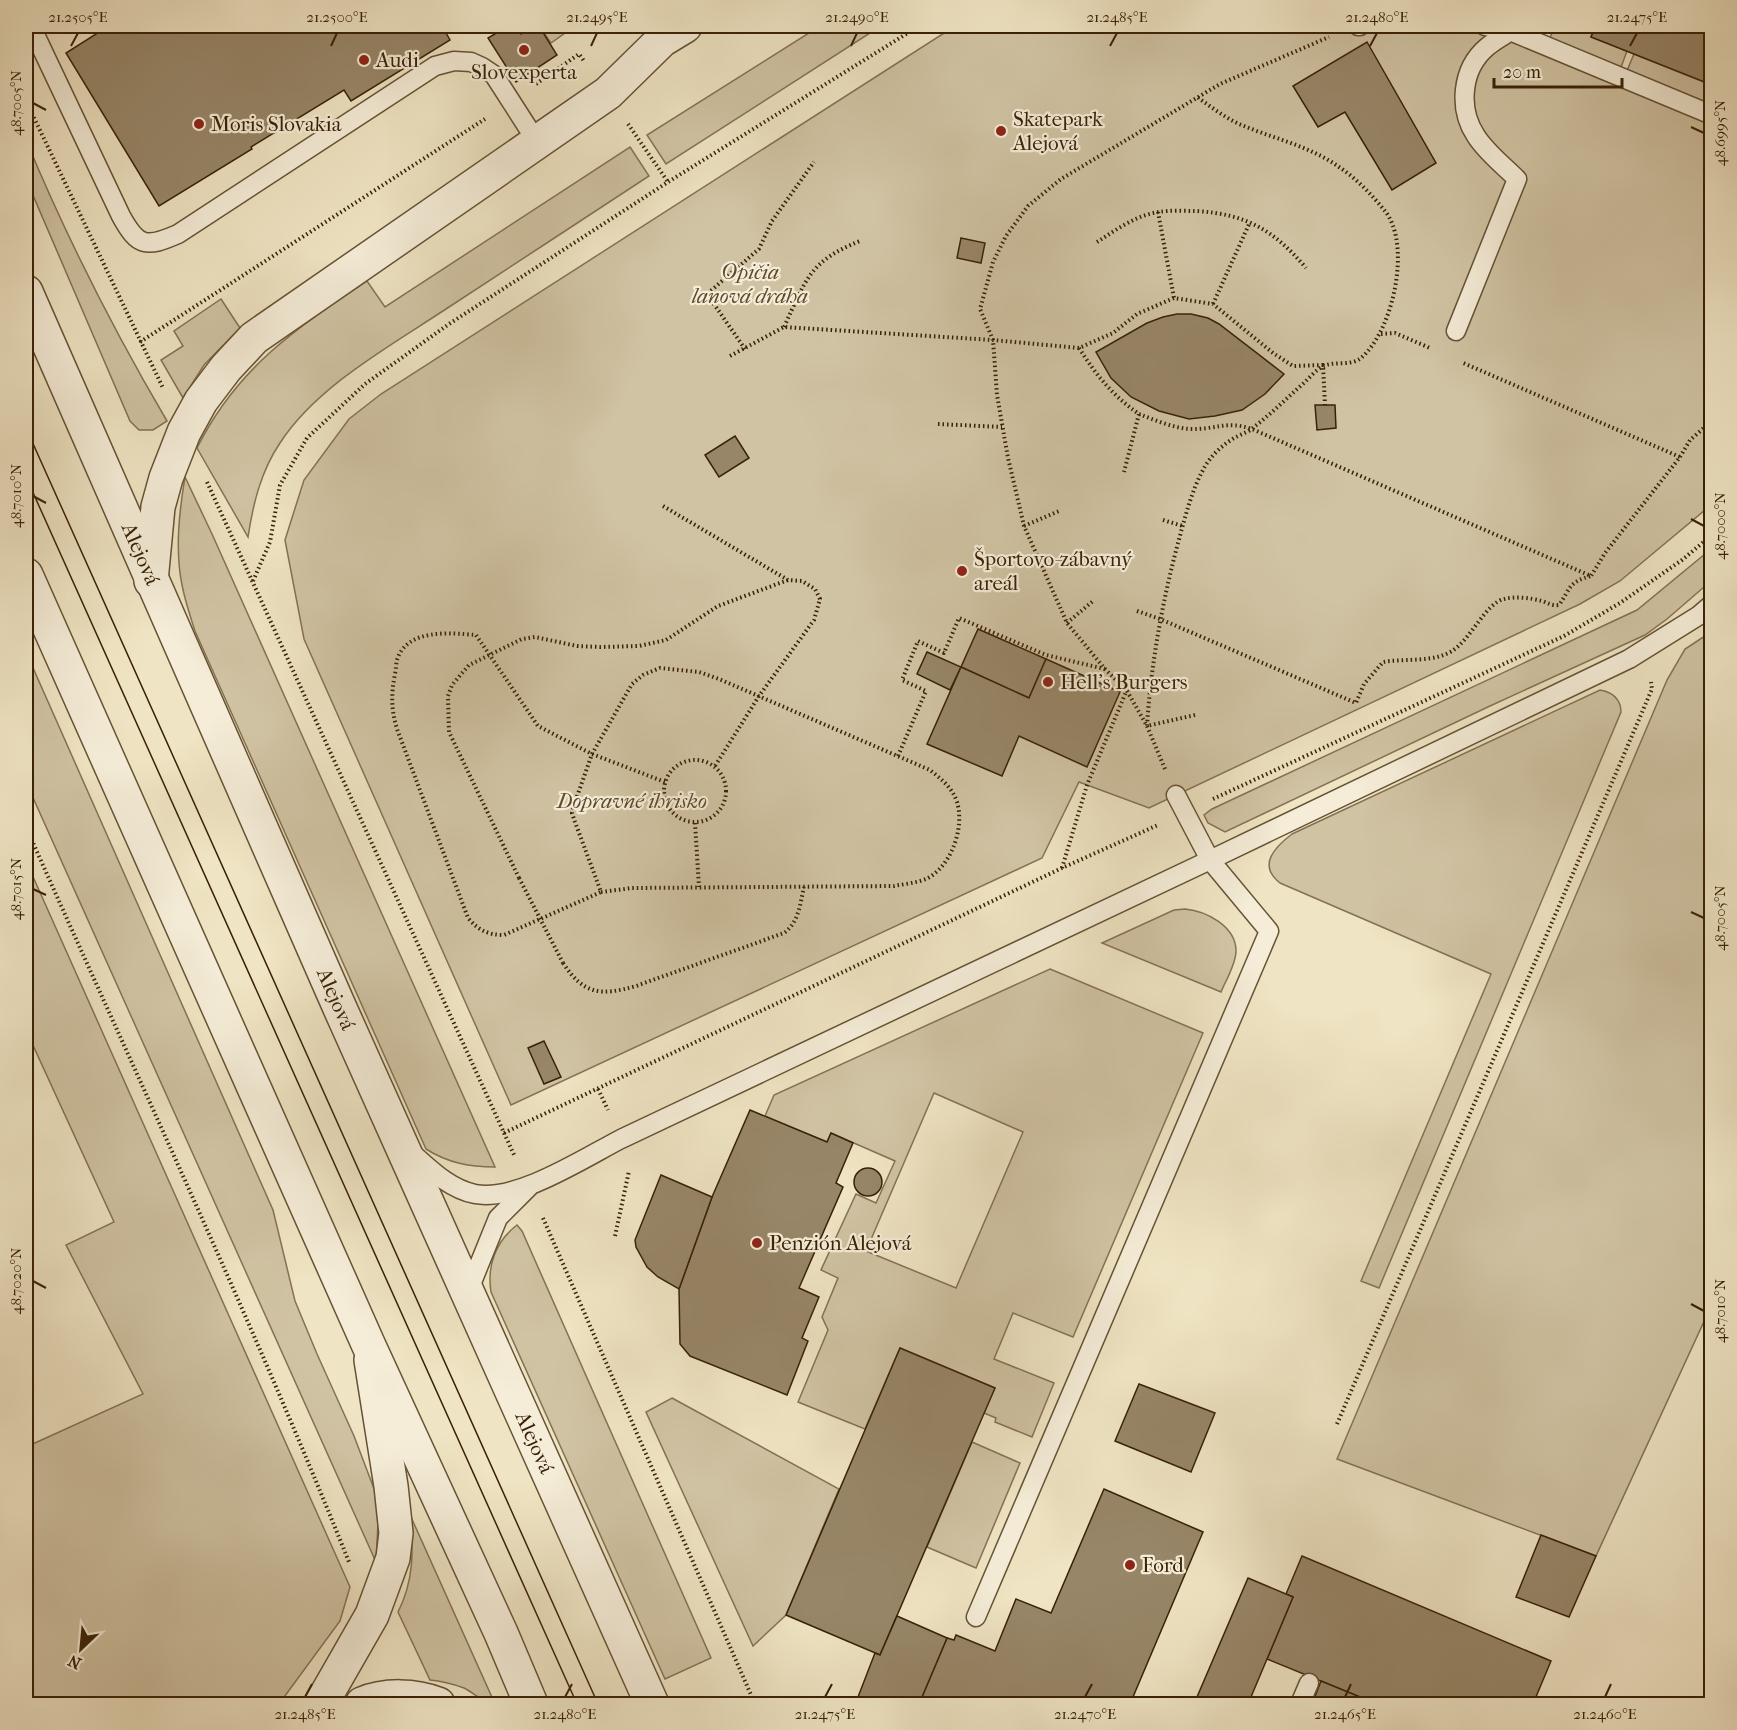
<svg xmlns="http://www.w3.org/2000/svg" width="1737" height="1730" font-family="'IM FELL French Canon',serif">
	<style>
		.green { fill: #d0c3a3; stroke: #847254; stroke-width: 1.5; fill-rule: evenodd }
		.building { fill: #978668; stroke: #382106; stroke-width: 1.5 }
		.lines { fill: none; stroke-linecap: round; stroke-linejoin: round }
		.service-casing { stroke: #665235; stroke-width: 21 }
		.minor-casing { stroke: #665235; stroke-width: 36 }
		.tertiary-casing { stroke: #665235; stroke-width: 36 }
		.path { stroke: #382106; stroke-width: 4; stroke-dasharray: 1.5 3; stroke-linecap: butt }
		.service { stroke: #f5edd8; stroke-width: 18 }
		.minor { stroke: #f5edd8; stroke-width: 33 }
		.tertiary { stroke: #f5edd8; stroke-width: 33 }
		.tram { stroke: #382106; stroke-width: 1.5 }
		.path-bridge { stroke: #382106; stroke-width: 4; stroke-dasharray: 1.5 3; stroke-linecap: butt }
		.ticks { fill: none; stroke: #382106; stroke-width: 2 }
		.poi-dot { fill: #8f2418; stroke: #f5edd8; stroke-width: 2 }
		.labels { text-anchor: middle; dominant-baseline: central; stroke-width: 4.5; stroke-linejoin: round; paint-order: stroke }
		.poi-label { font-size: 21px; fill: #382106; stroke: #f5edd8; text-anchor: start }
		.park-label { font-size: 21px; font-style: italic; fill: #5e4a2d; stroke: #f5edd8 }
		.street-label { font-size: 21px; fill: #382106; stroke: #f5edd8 }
		.neatline { fill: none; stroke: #382106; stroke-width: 2 }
		.ticks-label { font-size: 15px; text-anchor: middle; fill: #382106 }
	</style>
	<rect width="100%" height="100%" fill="#efe4c3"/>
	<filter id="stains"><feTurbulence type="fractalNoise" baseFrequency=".00333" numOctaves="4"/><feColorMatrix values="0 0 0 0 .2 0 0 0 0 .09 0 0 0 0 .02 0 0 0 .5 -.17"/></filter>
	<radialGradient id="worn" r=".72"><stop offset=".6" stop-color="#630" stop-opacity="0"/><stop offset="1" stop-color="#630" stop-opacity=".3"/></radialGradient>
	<g class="green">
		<path d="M539 26H575L551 43Z"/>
		<path d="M820 26H881L666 164 647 135Z"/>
		<path d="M955 26H1485L1711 117V505L1620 581 1580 604 1149 808 1079 782 1042 858 511 1105 304 639 285 540 304 480 349 419 381 394Z"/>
		<path d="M1555 26H1582L1594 30 1591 36 1627 51 1620 70 1549 40Z"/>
		<path d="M1634 54 1711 85V107L1626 73Z"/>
		<path d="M26 140C66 236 114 331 167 421L153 430H139L130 421 26 179Z"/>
		<path d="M630 147 649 176C581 220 514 265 446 309 390 346 317 386 280 443 261 471 253 504 248 537L197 448C237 368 295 329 367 281L385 307Z"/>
		<path d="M221 299 240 328 204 365 183 398 161 360 183 346 174 331Z"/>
		<path d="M185 477 212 534 495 1167C470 1167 448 1163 426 1149L195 631C190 616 185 600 182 585 175 550 179 513 185 477Z"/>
		<path d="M1711 549V581L1667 619 1645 635 1490 706 1225 832 1208 823 1204 815 1212 809 1637 610Z"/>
		<path d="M1711 632 1712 1304 1596 1556 1337 1459 1667 680 1685 649Z"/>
		<path d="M26 652 273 1210 295 1301 317 1354 354 1436 376 1494 378 1523 376 1562 26 782Z"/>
		<path d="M1600 690C1612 692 1621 699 1621 712L1379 1288 1361 1281 1491 974 1280 883C1257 865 1275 847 1292 834Z"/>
		<path d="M26 861 350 1587 340 1621 279 1704H26V1447L143 1394 66 1245 114 1222 26 1030Z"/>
		<path d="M1185 909C1206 911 1236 926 1236 951 1236 964 1226 980 1221 992L1102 943 1174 910Z"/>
		<path d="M1050 969 1203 1033 1073 1337 1013 1313 994 1359 1054 1383 1032 1437 995 1422 996 1418 984 1413 995 1388 900 1348 865 1429 798 1402 828 1330 822 1317 838 1278 821 1270 856 1194 876 1203 895 1161 831 1133 827 1142 765 1116 774 1095ZM934 1093 1023 1132 956 1288 866 1251Z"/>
		<path d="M517 1225 522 1231 711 1658 665 1679 491 1292C487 1266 495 1242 517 1225Z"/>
		<path d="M672 1398 839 1489 786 1615 753 1646 646 1412Z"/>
		<path d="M972 1442 1020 1463 976 1568 927 1547Z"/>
		<path d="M411 1517 495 1704C485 1704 474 1693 464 1688 453 1684 442 1681 430 1680L398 1612C414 1581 413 1552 411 1517Z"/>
	</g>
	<g class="building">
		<path d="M508 26H516L521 34 535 26H539L557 55 516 82 488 38Z"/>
		<path d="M1596 26H1712V85L1591 37Z"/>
		<path d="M107 27 442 26 450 40 351 101 344 90 251 147 252 149 159 206 66 53Z"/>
		<path d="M1367 42 1436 163 1392 190 1345 112 1318 127 1293 86Z"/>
		<path d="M961 238 985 243 981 263 957 258Z"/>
		<path d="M1177 314H1191L1208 318 1219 324 1284 374 1265 394 1242 410 1215 416 1189 419 1159 411 1131 397 1111 378 1096 352 1147 323 1163 317Z"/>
		<path d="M1315 405H1335L1336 428 1317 430Z"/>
		<path d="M735 436 749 458 719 477 705 455Z"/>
		<path d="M978 629 1046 659 1029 698 961 667Z"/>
		<path d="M927 652 961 667 950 690 917 674Z"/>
		<path d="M1046 659 1120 692 1087 767 1019 736 1002 776 927 744 961 667 1029 698Z"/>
		<path d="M544 1041 561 1077 544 1084 528 1048Z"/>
		<path d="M750 1110 827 1142 831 1133 853 1143 836 1183 843 1187 799 1288 819 1297 802 1338 808 1341 787 1395 690 1356 680 1344 679 1289 712 1197Z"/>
		<circle cx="868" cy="1182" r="14"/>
		<path d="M661 1175 712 1197 679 1289 658 1277 647 1267 636 1247 635 1240Z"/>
		<path d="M900 1348 995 1388 880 1655 786 1615Z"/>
		<path d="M1139 1384 1215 1413 1191 1472 1115 1441Z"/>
		<path d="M1104 1489 1203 1532 1130 1704H919L947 1638 954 1640 956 1635 995 1651 1016 1599 1051 1613Z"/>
		<path d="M1541 1535 1596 1556 1569 1617 1516 1597Z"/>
		<path d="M1302 1556 1551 1661 1533 1704H1377L1267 1659 1293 1597 1286 1594Z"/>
		<path d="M1248 1578 1293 1597 1267 1659 1248 1704H1194Z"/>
		<path d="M897 1616 947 1638 919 1704H876L858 1697 875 1653 880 1655Z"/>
		<path d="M1321 1681 1377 1704H1312Z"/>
		<path d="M858 1697 876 1704H844Z"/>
	</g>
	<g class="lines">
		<g class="service-casing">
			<g id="service">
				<path d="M31 26 121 216C138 247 146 248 178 234L435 66 454 61 471 62 482 67 494 75 537 142"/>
				<path d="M1358 26H1360"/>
				<path d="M1485 26 1510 31 1712 115"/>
				<path d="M1456 331 1517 179C1504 166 1486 152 1476 136 1458 109 1461 69 1487 47 1494 41 1502 37 1510 31"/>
				<path d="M413 1154C431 1170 450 1189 475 1194 517 1202 584 1158 621 1139L1210 860 1629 659 1698 616 1712 604"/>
				<path d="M468 1292 498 1218 529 1187"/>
				<path d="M976 1617 1269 931 1210 860 1176 795"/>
				<path d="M1300 1704 1309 1683"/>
			</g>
		</g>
		<g class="minor-casing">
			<g id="minor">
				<path d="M151 581 158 507 166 478 184 432 201 401 226 368 254 338 608 93 662 40 685 26"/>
				<path d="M321 1704 372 1615 393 1558 396 1533 391 1486 371 1360"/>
				<path d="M362 1704C385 1694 415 1695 438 1704"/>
			</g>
		</g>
		<g class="tertiary-casing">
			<g id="tertiary">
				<path id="s1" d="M26 292 339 1006 652 1704"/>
				<path d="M26 575 369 1346 501 1633 531 1704"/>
			</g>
		</g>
		<g class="path">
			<path d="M536 84 579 54 584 61"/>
			<path d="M26 101 163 388"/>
			<path d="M628 124 668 182"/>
			<path d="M1158 212 1174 298"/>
			<path d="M1097 242C1116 230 1136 215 1159 212 1170 210 1184 211 1196 211 1246 214 1274 230 1306 268"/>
			<path d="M1213 304 1250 222"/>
			<path d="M784 327C806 280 809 261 860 241"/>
			<path d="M1381 334 1395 333 1430 348"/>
			<path d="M140 342 485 119"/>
			<path d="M1079 348C1096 375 1113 396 1139 414L1124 472"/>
			<path d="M745 349 707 294 759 249 772 221 814 162"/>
			<path d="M730 356 784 327 993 340 1079 348 1113 333 1137 314 1174 298 1213 304 1273 353 1293 366 1323 365 1325 405"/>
			<path d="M1139 414C1155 420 1173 428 1190 429 1215 430 1226 420 1252 429L1591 576 1605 553 1680 457 1461 362"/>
			<path d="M938 424 1002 427"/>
			<path d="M1680 457 1690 440 1712 421"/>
			<path d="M207 482 515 1157"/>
			<path d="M663 506 788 580"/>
			<path d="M1163 520 1183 526"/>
			<path d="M1024 526 1059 511"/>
			<path d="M253 581 270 542 280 485 307 438 365 384 449 324 668 182 919 26"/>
			<path d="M1137 611 1160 619 1356 703 1364 684 1383 662C1406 658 1432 663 1452 651 1471 639 1486 603 1504 599 1515 596 1531 598 1542 601 1548 603 1552 606 1559 605 1571 588 1568 582 1591 576"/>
			<path d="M1067 623 1093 601"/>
			<path d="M1195 715 1147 726C1151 664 1162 603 1178 543 1185 518 1191 492 1203 470 1210 456 1224 443 1238 436 1244 433 1250 431 1254 427 1272 413 1288 397 1305 382 1310 377 1316 370 1322 367 1333 360 1350 367 1361 358 1393 331 1412 245 1385 211 1372 195 1356 178 1339 167 1310 146 1272 138 1239 124 1224 117 1210 106 1197 97"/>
			<path d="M898 756 926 691 902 680 918 641 944 653 959 618 1046 655 1105 669"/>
			<circle cx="695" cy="791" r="31"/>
			<path d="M1165 769 1147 726 1127 691 1105 669 1067 623 1024 526 1008 458 997 395 993 340 980 309 993 262 1006 236 1028 206 1061 179 1220 84 1329 37"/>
			<path d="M1213 799 1564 636 1620 603 1682 560 1712 535"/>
			<path d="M695 823 699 887"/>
			<path d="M26 827C134 1071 249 1313 349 1562"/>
			<path d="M1062 868 1087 785 1126 692"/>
			<path d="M519 878 449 732 448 696 452 685 469 665 522 639 535 637 577 646 600 647 639 646 666 640 718 606 788 580 802 581 815 589 820 599 814 620 759 696 715 766"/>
			<path d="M601 892 632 888 894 886C904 884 916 883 926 879 951 867 965 828 957 802 952 787 941 779 930 770L719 679 699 672 660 668 643 675 632 684 592 754 574 805 572 813 575 822 601 892 504 935C488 935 478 930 468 918L397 729C391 709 391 694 395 674 396 669 396 664 397 660 407 628 450 633 476 635L538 726 592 754 665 782"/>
			<path d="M563 963C584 995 601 996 636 986L784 933C799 922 800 904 804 887"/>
			<path d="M598 1089 608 1110"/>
			<path d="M504 1133 1062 868 1158 825"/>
			<path d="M543 1218 755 1704"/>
			<path d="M615 1236 629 1171"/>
			<path d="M1337 1424 1652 689 1651 682"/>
		</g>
		<use href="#service" class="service"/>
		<use href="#minor" class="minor"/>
		<use href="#tertiary" class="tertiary"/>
		<g class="tram">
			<path d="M26 428 598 1704"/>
			<path d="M26 477 577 1704"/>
		</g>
		<path class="path-bridge" d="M519 878 563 963"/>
	</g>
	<path class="ticks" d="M71 46 78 33M331 46 337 33M591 46 597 33M851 46 857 33M1110 46 1117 33M1370 46 1377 33M1630 46 1637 33M33 103 46 110M1691 127 1704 133M33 496 46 503M1691 519 1704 526M33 889 46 895M1691 912 1704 918M33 1281 46 1288M1691 1304 1704 1311M305 1697 312 1684M565 1697 572 1684M825 1697 832 1684M1085 1697 1092 1684M1345 1697 1351 1684M1605 1697 1611 1684"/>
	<g class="poi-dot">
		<circle cx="524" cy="50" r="6"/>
		<circle cx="364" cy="60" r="6"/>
		<circle cx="199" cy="124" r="6"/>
		<circle cx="1001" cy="131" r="6"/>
		<circle cx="962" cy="571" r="6"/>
		<circle cx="1048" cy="682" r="6"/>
		<circle cx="757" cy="1243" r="6"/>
		<circle cx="1130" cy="1565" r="6"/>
	</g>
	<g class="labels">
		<g class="poi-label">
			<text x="376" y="60">Audi</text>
			<text x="524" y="72" text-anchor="middle">Slovexperta</text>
			<text x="1013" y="119">Skatepark<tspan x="1013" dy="24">Alejová</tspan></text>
			<text x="211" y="124">Moris Slovakia</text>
			<text x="974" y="559">Športovo-zábavný<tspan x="974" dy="24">areál</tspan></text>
			<text x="1060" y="682">Hell's Burgers</text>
			<text x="769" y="1243">Penzión Alejová</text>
			<text x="1142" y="1565">Ford</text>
		</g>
		<g class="park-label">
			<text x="750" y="272">Opičia<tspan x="750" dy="24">lanová dráha</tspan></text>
			<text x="632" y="801">Dopravné ihrisko</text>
		</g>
		<g class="street-label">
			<text stroke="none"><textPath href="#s1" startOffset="286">Alejová</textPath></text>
			<text stroke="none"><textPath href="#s1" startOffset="772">Alejová</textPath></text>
			<text stroke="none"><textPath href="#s1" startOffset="1258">Alejová</textPath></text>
		</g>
	</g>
	<rect width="1737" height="1730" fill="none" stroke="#efe4c3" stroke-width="66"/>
	<g transform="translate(81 1649) rotate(206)" stroke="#f5edd8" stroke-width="4.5" paint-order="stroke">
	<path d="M0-4.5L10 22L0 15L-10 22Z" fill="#382106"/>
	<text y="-9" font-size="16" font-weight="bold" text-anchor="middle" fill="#382106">N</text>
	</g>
	<path d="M1494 78v9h128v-9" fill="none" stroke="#382106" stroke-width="3"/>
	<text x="1503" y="78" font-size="18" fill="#382106" stroke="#f5edd8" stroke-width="4.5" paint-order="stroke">20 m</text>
	<rect x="33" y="33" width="1671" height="1664" class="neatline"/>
	<g class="ticks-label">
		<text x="78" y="22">21.2505°E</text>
		<text x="337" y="22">21.2500°E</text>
		<text x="597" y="22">21.2495°E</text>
		<text x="857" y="22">21.2490°E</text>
		<text x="1117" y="22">21.2485°E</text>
		<text x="1377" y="22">21.2480°E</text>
		<text x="1637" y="22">21.2475°E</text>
		<text transform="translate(16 103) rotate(-90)" y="5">48.7005°N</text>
		<text transform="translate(1720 133) rotate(-90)" y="5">48.6995°N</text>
		<text transform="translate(16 496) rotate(-90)" y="5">48.7010°N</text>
		<text transform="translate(1720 526) rotate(-90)" y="5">48.7000°N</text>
		<text transform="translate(16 889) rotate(-90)" y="5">48.7015°N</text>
		<text transform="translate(1720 918) rotate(-90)" y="5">48.7005°N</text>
		<text transform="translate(16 1281) rotate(-90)" y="5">48.7020°N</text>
		<text transform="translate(1720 1311) rotate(-90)" y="5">48.7010°N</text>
		<text x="305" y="1719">21.2485°E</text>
		<text x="565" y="1719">21.2480°E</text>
		<text x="825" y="1719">21.2475°E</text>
		<text x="1085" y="1719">21.2470°E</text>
		<text x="1345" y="1719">21.2465°E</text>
		<text x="1605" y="1719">21.2460°E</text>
	</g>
	<rect width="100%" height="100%" filter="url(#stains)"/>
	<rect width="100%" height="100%" fill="url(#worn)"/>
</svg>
